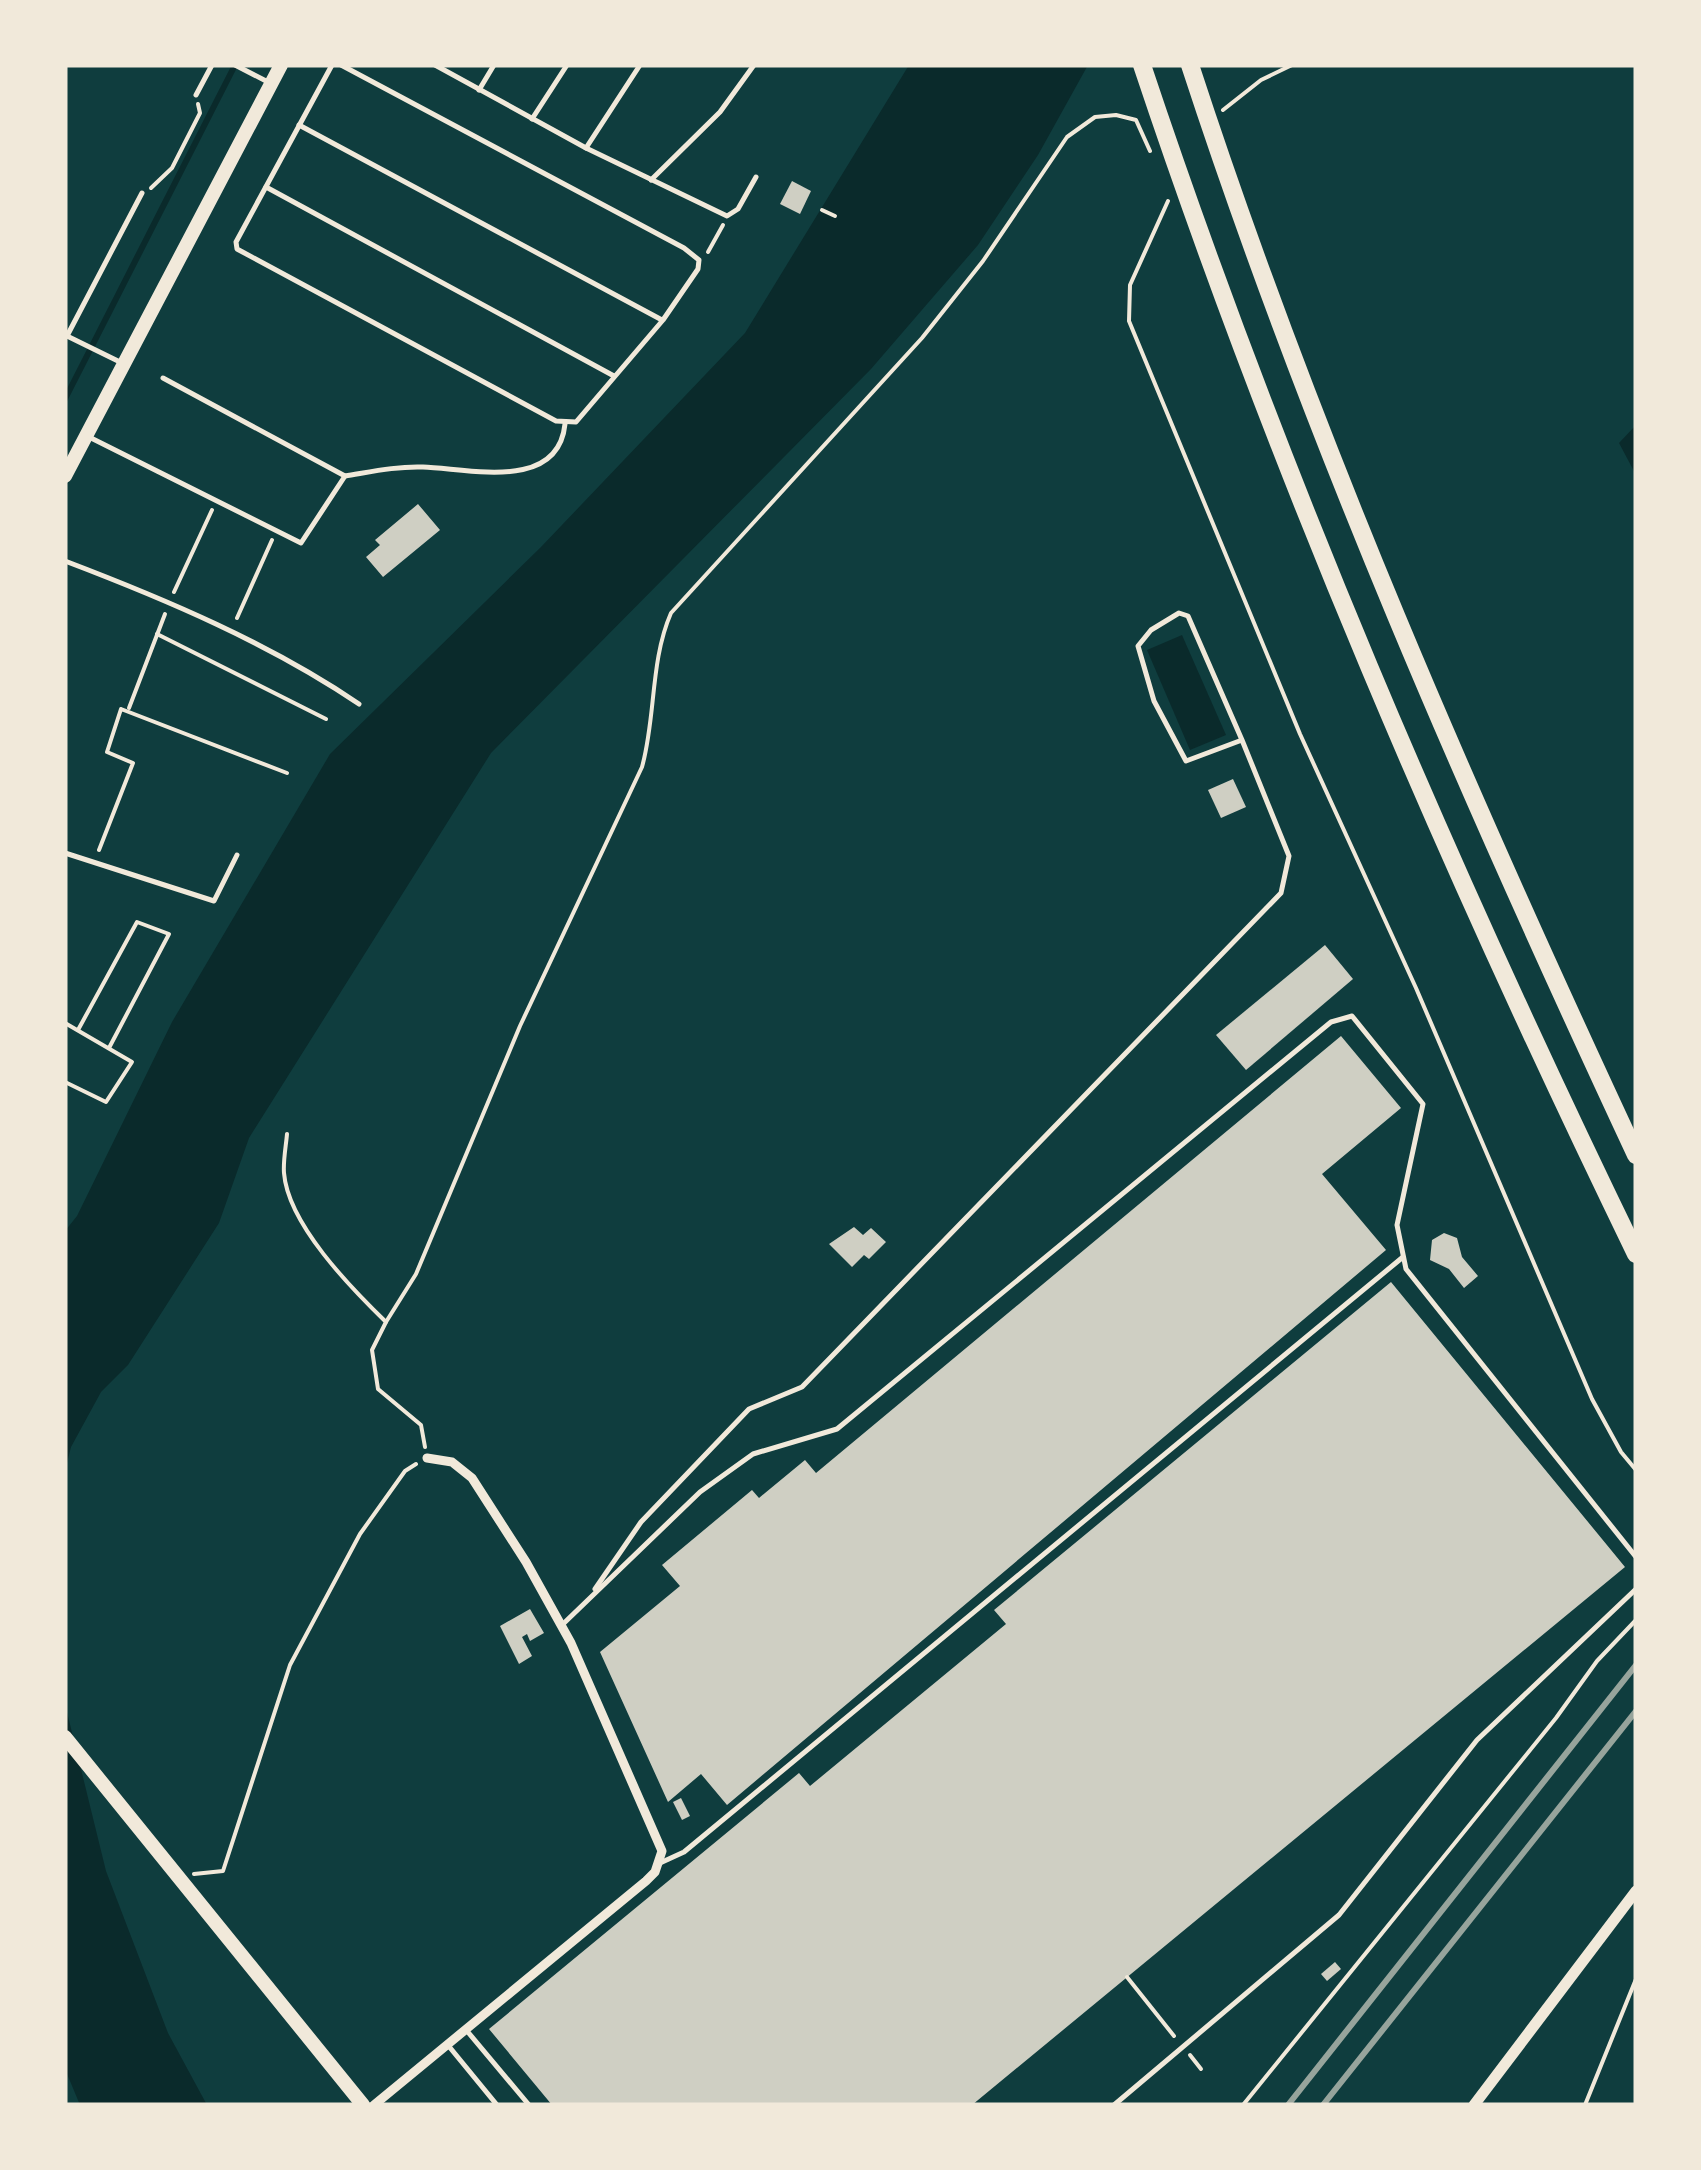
<svg xmlns="http://www.w3.org/2000/svg" width="1701" height="2170" font-family="'Titillium Web',sans-serif">
	<style>
		.water { fill: #0a2a2b }
		.lines { fill: none; stroke-linecap: round; stroke-linejoin: round }
		.stream { stroke: #0a2a2b; stroke-width: 6 }
		.building { fill: #cfcfc3 }
		.path { stroke: #f1e9da; stroke-width: 4 }
		.service { stroke: #f1e9da; stroke-width: 5 }
		.minor { stroke: #f1e9da; stroke-width: 9 }
		.tertiary { stroke: #f1e9da; stroke-width: 11 }
		.secondary { stroke: #f1e9da; stroke-width: 14 }
		.motorway { stroke: #f1e9da; stroke-width: 18 }
		.rail { stroke: #97a49c; stroke-width: 6 }
	</style>
	<rect width="100%" height="100%" fill="#0f3d3e"/>
	<g class="water">
		<path d="M909 65H1088L1038 155 978 245 871 369 491 753 249 1138 219 1223 128 1365 101 1392 71 1447 65 1471V1231L77 1216 172 1022 330 754 541 547 745 333Z"/>
		<path d="M1636 425V475L1619 443Z"/>
		<path d="M1182 635 1226 735 1190 750 1147 650Z"/>
		<path d="M65 1704 106 1871 168 2033 207 2105H80L65 2069Z"/>
	</g>
	<g class="lines">
		<path class="stream" d="M65 399 235 65"/>
	</g>
	<g class="building">
		<path d="M792 181 811 191 800 214 780 204Z"/>
		<path d="M418 504 440 530 383 577 366 557 380 545 375 540Z"/>
		<path d="M1233 779 1246 807 1221 818 1208 790Z"/>
		<path d="M1325 945 1353 979 1246 1070 1216 1035Z"/>
		<path d="M1341 1036 1401 1108 1322 1174 1386 1250 727 1805 701 1774 668 1802 600 1652 680 1586 662 1565 752 1490 759 1498 805 1460 816 1473Z"/>
		<path d="M854 1227 863 1235 871 1228 886 1242 869 1259 864 1255 852 1267 829 1244Z"/>
		<path d="M1444 1233 1457 1238 1462 1257 1478 1276 1464 1288 1449 1269 1430 1260 1432 1240Z"/>
		<path d="M1391 1282 1625 1567 972 2105H552L489 2029 799 1773 810 1786 1006 1624 994 1610Z"/>
		<path d="M530 1609 544 1633 530 1641 527 1634 522 1637 532 1656 519 1664 500 1626Z"/>
		<path d="M681 1798 690 1816 682 1820 673 1802Z"/>
		<path d="M1335 1962 1341 1969 1327 1981 1321 1974Z"/>
	</g>
	<g class="lines">
		<g class="path">
			<path d="M1223 110 1261 80 1292 65"/>
			<path d="M151 188 172 168 200 113 198 104"/>
			<path d="M1168 201 1130 285 1129 321 1300 734 1416 988 1592 1399 1621 1452 1636 1470"/>
			<path d="M822 210 835 216"/>
			<path d="M708 252 723 225"/>
			<path d="M174 592 212 510"/>
			<path d="M237 618 272 540"/>
			<path d="M157 634 326 719"/>
			<path d="M129 708 165 614"/>
			<path d="M99 850 133 763 107 752 121 709 287 773"/>
			<path d="M65 1023 132 1062 106 1102 65 1082"/>
			<path d="M78 1030 137 922 169 934 109 1048"/>
			<path d="M287 1134C286 1146 283 1161 284 1173 288 1224 351 1288 386 1322L372 1350 378 1389 421 1425 425 1447"/>
			<path d="M386 1322 416 1274 520 1026 642 767C656 717 650 661 671 613L922 338 983 261 1067 137 1095 117 1116 115 1136 120 1150 151"/>
			<path d="M194 1874 223 1871 290 1665 360 1534 405 1471 416 1464"/>
			<path d="M1127 1977 1174 2036"/>
			<path d="M1190 2055 1201 2069"/>
			<path d="M1243 2105 1556 1718 1597 1661 1636 1620"/>
			<path d="M1585 2105 1636 1979"/>
		</g>
		<g class="service">
			<path d="M235 65 268 82"/>
			<path d="M332 65 236 242 237 249 556 421 576 422 663 320 698 269 699 260 684 248 341 65"/>
			<path d="M435 65 586 148 727 216 738 209 756 177"/>
			<path d="M479 90 494 65"/>
			<path d="M196 95 212 65"/>
			<path d="M532 119 567 65"/>
			<path d="M299 125 662 320"/>
			<path d="M586 148 640 65"/>
			<path d="M651 180 720 112 754 65"/>
			<path d="M266 187 614 376"/>
			<path d="M67 336 142 193"/>
			<path d="M67 336 120 362"/>
			<path d="M87 436 301 543 345 476 163 378"/>
			<path d="M345 476C370 472 397 466 423 467 466 468 558 493 565 424"/>
			<path d="M65 561C165 599 271 644 359 704"/>
			<path d="M65 853 214 901 237 855"/>
			<path d="M595 1589 641 1522 749 1409 802 1387 1281 893 1289 856 1242 740 1186 761 1154 701 1138 646 1151 630 1179 613 1188 616 1242 740"/>
			<path d="M562 1625 700 1492 753 1454 837 1429 1331 1022 1352 1016 1423 1104 1397 1225 1406 1269 1636 1557"/>
			<path d="M660 1863 684 1852 1403 1257"/>
			<path d="M467 2031 529 2105"/>
			<path d="M447 2044 497 2105"/>
			<path d="M1114 2105 1339 1915 1477 1740 1636 1589"/>
		</g>
		<path class="minor" d="M374 2105 646 1881 655 1872 662 1851 571 1643 526 1562 472 1478 452 1462 427 1458"/>
		<path class="tertiary" d="M1474 2105 1636 1891"/>
		<g class="secondary">
			<path d="M65 476 281 65"/>
			<path d="M65 1737 363 2105"/>
		</g>
		<g class="motorway">
			<path d="M1142 65C1278 473 1448 867 1636 1254"/>
			<path d="M1190 65C1312 439 1470 799 1636 1155"/>
		</g>
		<g class="rail">
			<path d="M1288 2105 1636 1665"/>
			<path d="M1323 2105 1636 1711"/>
		</g>
	</g>
	<rect width="1701" height="2170" fill="none" stroke="#f1e9da" stroke-width="135"/>
</svg>
